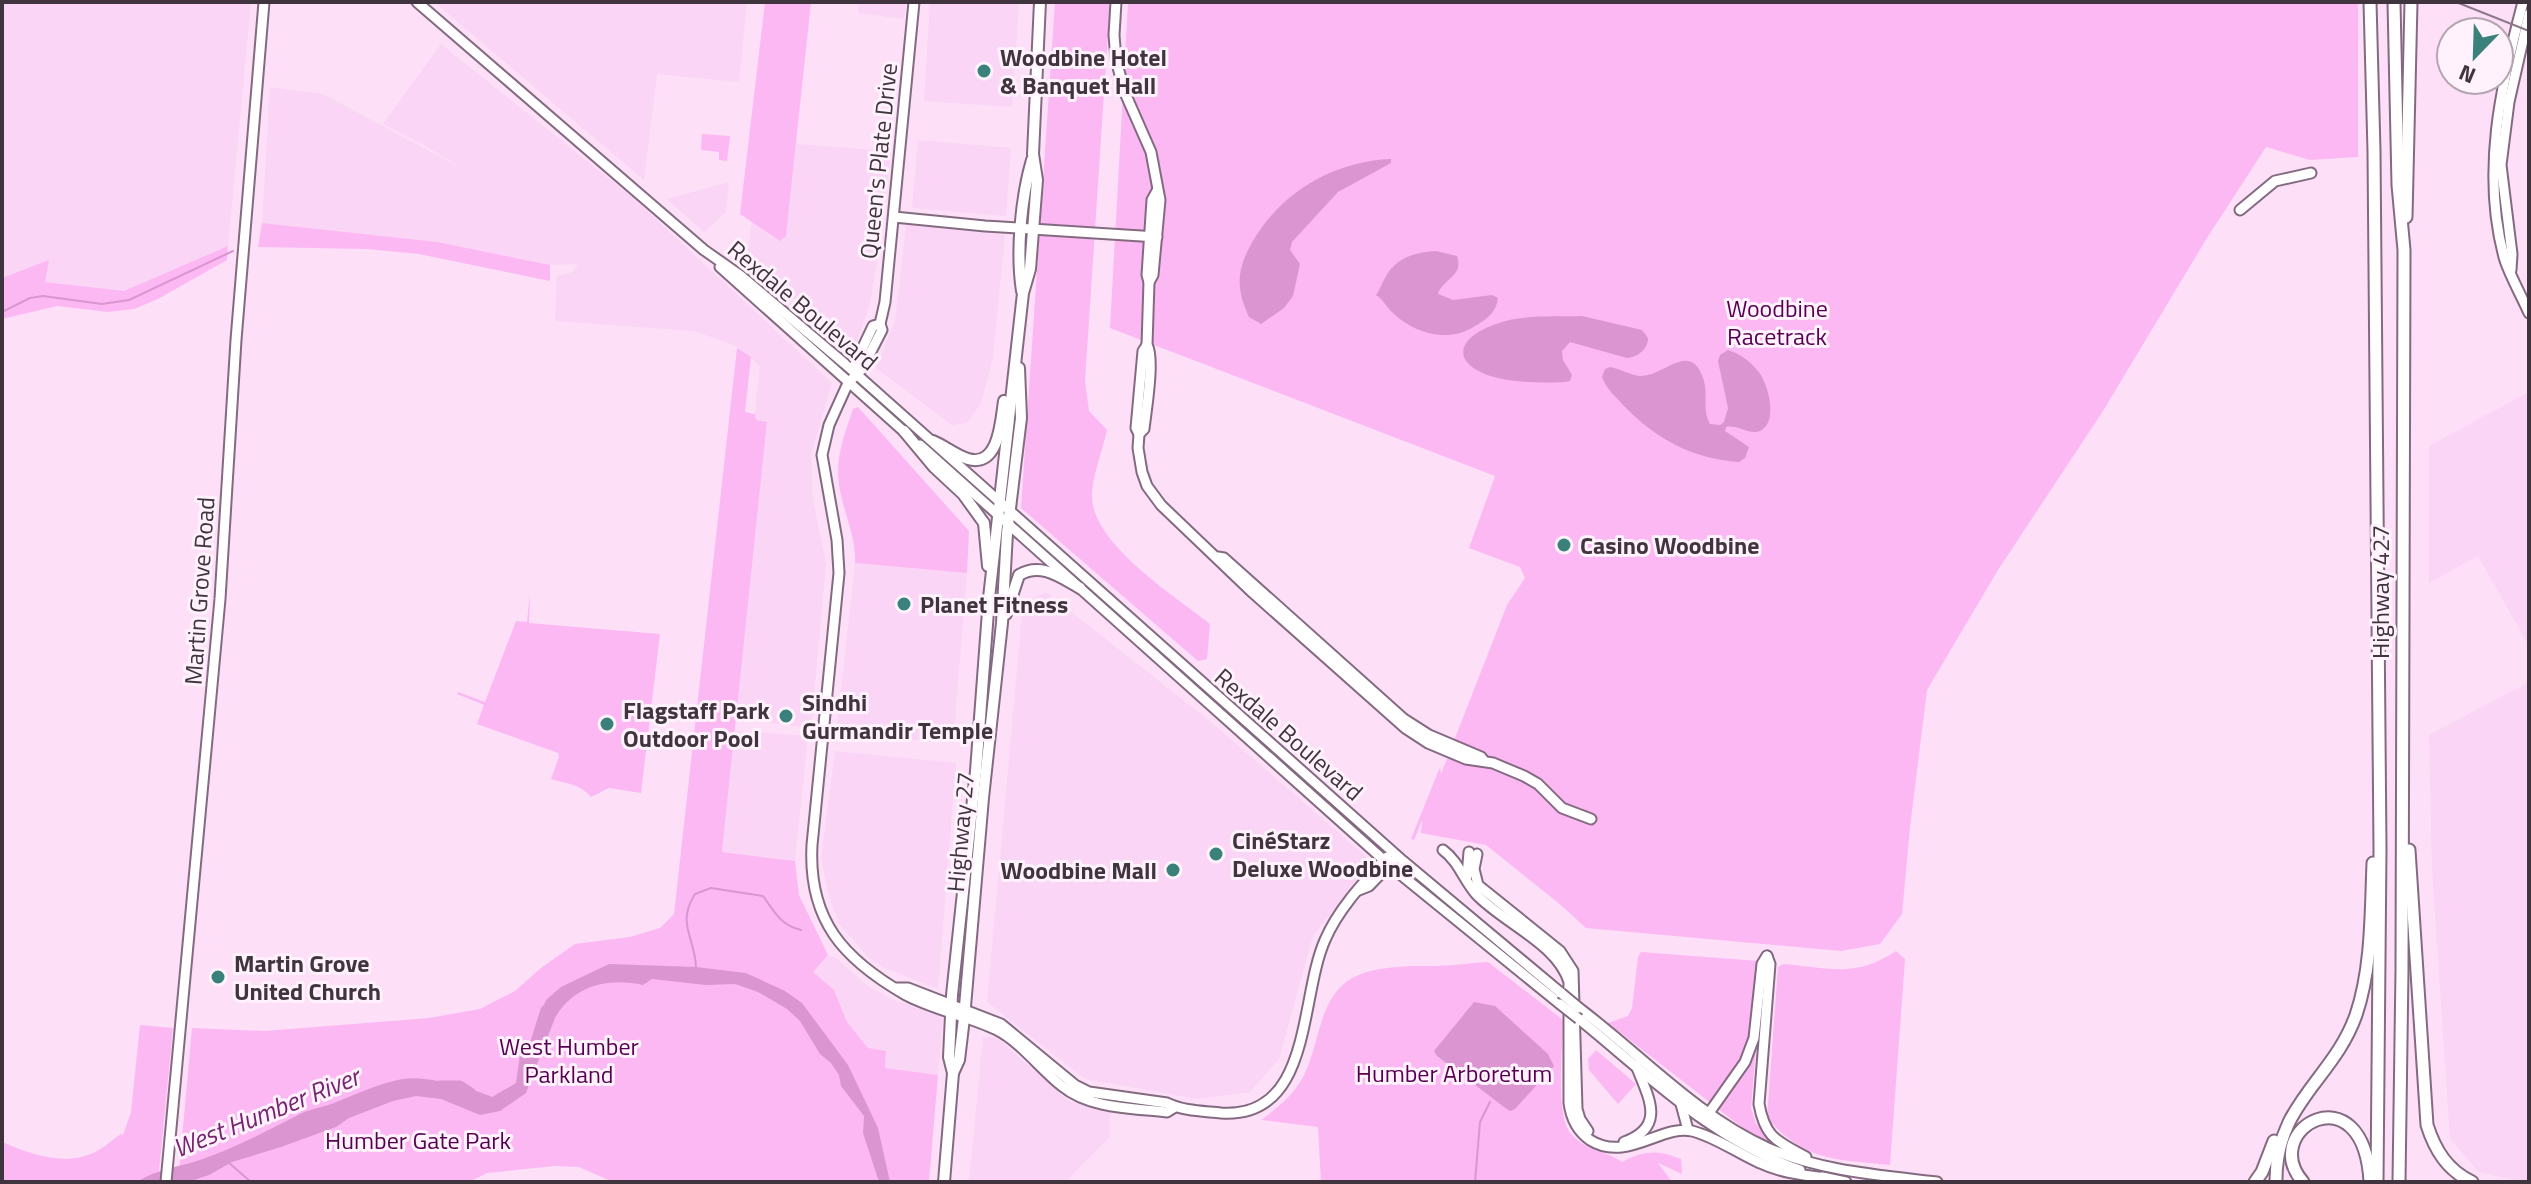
<svg xmlns="http://www.w3.org/2000/svg" width="2531" height="1184" font-family="'Titillium Web',sans-serif">
	<style>
		.built { fill: #fad5f5 }
		.green { fill: #fcb8f3 }
		.water { fill: #db96d2 }
		.lines { fill: none; stroke-linecap: round; stroke-linejoin: round }
		.stream { stroke: #db96d2; stroke-width: 2 }
		.river { stroke: #db96d2; stroke-width: 9 }
		.secondary-casing { stroke: #846a80; stroke-width: 13 }
		.primary-casing { stroke: #846a80; stroke-width: 14 }
		.highway-casing { stroke: #846a80; stroke-width: 15 }
		.secondary { stroke: #fff; stroke-width: 9 }
		.primary { stroke: #fff; stroke-width: 10 }
		.highway { stroke: #fff; stroke-width: 11 }
		.rail { stroke: #8c7989; stroke-width: 2 }
		.secondary-bridge-casing { stroke: #846a80; stroke-width: 13; stroke-linecap: butt }
		.secondary-bridge { stroke: #fff; stroke-width: 9 }
		.poi-dot { fill: #3a817b; stroke: #fff2fd; stroke-width: 3 }
		.labels { text-anchor: middle; dominant-baseline: central; stroke-width: 6; stroke-linejoin: round; paint-order: stroke }
		.poi-label { font-size: 24px; font-weight: bold; fill: #40343e; stroke: #fff2fd; text-anchor: start }
		.street-label { font-size: 24px; fill: #40343e; stroke: #fff2fd }
		.park-label { font-size: 24px; fill: #570052; stroke: #fff2fd }
		.water-label { font-size: 26px; font-style: italic; fill: #75256f; stroke: #fff2fd }
	</style>
	<rect width="100%" height="100%" fill="#fddff8"/>
	<g class="built">
		<path d="M2 2H251L228 246 124 291 44 282 48 261 2 278Z"/>
		<path d="M434 2H747L739 82 657 74 644 180Z"/>
		<path d="M859 2H906L904 19 858 13Z"/>
		<path d="M930 2H1019L1012 107 924 101Z"/>
		<path d="M441 44 634 199 832 383 811 454 813 500 826 563 811 728 736 719 767 423 756 420 755 414 760 366 734 345 694 331 555 321 557 276 573 272 578 264 550 265 437 242 262 223 270 87 323 94 461 168 424 145 383 124Z"/>
		<path d="M918 140 1011 148 1006 216 912 208Z"/>
		<path d="M796 144 891 151 881 240 869 308 855 346 746 263 752 222 780 241 786 236Z"/>
		<path d="M729 182 726 212 704 232 667 199Z"/>
		<path d="M906 225 1005 235 993 357 981 403 967 423 952 425 876 368 895 321Z"/>
		<path d="M2529 392V646L2478 556 2429 583V446Z"/>
		<path d="M855 563 967 573 953 743 836 733Z"/>
		<path d="M1046 592 1211 722 1372 862 1313 936 1279 1059 1250 1092 1198 1099 1085 1079 987 1002 1023 604Z"/>
		<path d="M2529 682V1182H2524L2479 1172 2450 1139 2432 868 2429 735Z"/>
		<path d="M735 731 808 736 795 861 722 852Z"/>
		<path d="M835 751 956 763 938 989 885 968 869 958 840 925 829 897 821 858Z"/>
		<path d="M828 955 835 957 869 987 893 1000 943 1017 938 1075 885 1068 847 1022 834 990 812 972Z"/>
		<path d="M983 1037H996L1068 1101 1110 1113 1109 1138 1065 1182H969Z"/>
	</g>
	<g class="green">
		<path d="M765 2H811L786 236 780 241 740 214Z"/>
		<path d="M1055 2H1110L1085 381 1089 411 1107 430C1103 449 1092 477 1092 496 1092 544 1175 596 1210 624L1207 659 1198 661 1021 508Z"/>
		<path d="M1128 2H2358V157L2310 160 2266 147 2207 238 2103 411 1998 570 1927 690 1910 827 1902 914 1880 944 1841 951 1586 928 1562 906 1486 845 1421 833 1422 820 1414 840 1411 839 1440 767 1441 774 1507 605 1525 578 1520 567 1469 548 1495 476 1110 328Z"/>
		<path d="M702 134 730 136 727 161 719 160V152L701 150Z"/>
		<path d="M262 223 437 242 550 265V281L419 254 367 249 258 247Z"/>
		<path d="M228 246 227 260 158 299 134 309 108 312 57 306 2 319V278L49 260 45 282 124 291Z"/>
		<path d="M737 348 751 357 745 412 755 414 756 420 767 422 722 852 795 861 799 895 828 955 813 972 834 990 847 1022 868 1048 886 1051 885 1068 938 1075 929 1182H613L579 1167 555 1166 487 1173 469 1182H178L192 1028 265 1031 429 1018 480 1009 515 991 541 968 575 944 630 937 660 928 674 914Z"/>
		<path d="M858 407 969 531 967 573 855 563C856 539 846 518 841 495 833 463 843 439 853 409Z"/>
		<path d="M530 593 529 623 660 634 641 793 609 788 591 797C579 783 567 784 551 779L559 757 558 753 477 724 484 705 457 694 458 692 485 702 516 621 527 622Z"/>
		<path d="M1896 951 1905 959 1890 1165C1836 1159 1806 1162 1767 1118L1778 967 1783 964C1829 968 1856 978 1896 951Z"/>
		<path d="M1641 952 1758 961 1763 965 1751 1108 1756 1124 1779 1145 1752 1135 1608 1023 1628 1016 1632 1008 1638 957Z"/>
		<path d="M1488 962 1563 1020C1563 1046 1554 1119 1573 1136 1587 1150 1606 1151 1622 1162 1645 1150 1658 1150 1681 1159L1682 1174 1658 1163 1672 1182H1321L1318 1127 1261 1120C1280 1106 1296 1093 1306 1071 1322 1034 1320 985 1367 972 1389 966 1411 966 1433 966 1451 966 1470 963 1488 962Z"/>
		<path d="M140 1025 173 1028 158 1182H2V1142C30 1154 65 1167 95 1152 104 1148 112 1140 121 1134L123 1135 131 1112Z"/>
		<path d="M1596 1050 1636 1084 1618 1104 1589 1070 1588 1059Z"/>
	</g>
	<g class="water">
		<path d="M1391 159V163L1338 192 1292 242 1290 250 1300 264 1293 296 1284 308 1261 324 1249 317C1245 308 1241 298 1240 288 1238 268 1246 252 1256 236 1285 190 1336 161 1391 159Z"/>
		<path d="M1436 251 1457 256C1464 277 1443 278 1438 294L1453 300 1492 295 1498 298C1496 313 1487 319 1475 326 1448 344 1414 333 1393 313 1386 307 1383 299 1376 295 1380 290 1381 285 1385 278 1395 258 1415 252 1436 251Z"/>
		<path d="M1582 316 1642 330 1648 338C1648 349 1638 357 1627 358L1570 342 1562 351 1563 360 1572 375 1570 381 1565 382C1543 383 1520 383 1498 378 1451 366 1453 339 1496 324 1522 314 1555 317 1582 316Z"/>
		<path d="M1728 350C1740 354 1750 361 1758 371 1768 383 1778 420 1762 430 1751 437 1738 424 1726 427L1725 431 1749 447 1745 458 1739 462C1693 459 1656 439 1624 406 1616 397 1606 389 1602 377L1605 369 1610 367C1620 369 1631 375 1640 376 1664 377 1691 338 1704 381 1708 396 1702 410 1710 424L1720 425 1724 422 1728 408 1718 361 1720 355Z"/>
		<path d="M609 964 696 967 746 973 785 991 802 1003 848 1065 878 1128 890 1182H879L863 1133 864 1116 841 1086 839 1075 831 1063 820 1054 800 1021 787 1009 758 992 735 984 706 985 652 979 643 985C608 977 573 986 555 1018L526 1093 500 1111 480 1115 441 1099 416 1096 393 1101 349 1118 336 1127 281 1147 232 1162 209 1175 188 1182H137C157 1169 179 1167 200 1160 235 1148 267 1131 300 1114 310 1109 323 1107 334 1103 357 1094 379 1083 403 1079 424 1075 472 1088 492 1097L516 1083 520 1055 525 1059 542 1025 540 1012 547 999 561 987Z"/>
		<path d="M1474 1002 1495 1006 1548 1054 1554 1066 1515 1109 1510 1111 1504 1107 1437 1056 1434 1051Z"/>
	</g>
	<g class="lines">
		<g class="stream">
			<path d="M2 312 30 298 43 296 102 304 129 300 233 251"/>
			<path d="M696 967C695 937 676 924 695 894L711 888 763 896C775 912 780 925 801 930"/>
			<path d="M228 1162 251 1182"/>
			<path d="M1475 1182 1480 1122 1490 1102"/>
		</g>
		<g class="river">
			<path d="M535 1042 545 1010"/>
			<path d="M440 1085H460L471 1092"/>
		</g>
		<g class="secondary-casing">
			<g id="secondary">
				<path d="M417 2 704 250 741 276 845 364 1403 861 1561 993"/>
				<path d="M914 2 885 302 880 324 882 330 862 369 848 383 829 425 822 455 837 540 839 573 812 845C808 920 843 959 906 995 934 1010 968 1016 997 1030 1022 1043 1040 1069 1062 1086 1090 1109 1132 1108 1167 1112L1175 1107"/>
				<path d="M1116 2 1114 35 1116 60 1125 93 1151 152 1160 200 1153 275 1149 282"/>
				<path d="M2523 2C2501 85 2481 172 2504 257 2508 272 2522 297 2529 313"/>
				<path d="M2240 210 2275 181 2311 173"/>
				<path d="M894 217 985 226 1157 237"/>
				<path d="M720 267 909 436"/>
				<path d="M2511 270 2512 254 2501 165 2509 102 2529 14"/>
				<path d="M1147 345 1143 351 1136 428 1139 434 1138 448 1142 472 1147 486 1161 505 1253 593 1405 728 1428 743 1466 759 1493 763 1524 776 1538 784 1562 808 1591 819"/>
				<path d="M855 373V364L873 326 880 324"/>
				<path d="M1139 434 1144 429C1146 411 1155 358 1147 345L1149 282 1147 275 1152 200 1157 191"/>
				<path d="M920 445 1395 870 1560 1004"/>
				<path d="M1218 557 1224 558 1404 719 1429 735 1481 757 1484 761"/>
				<path d="M1443 850C1459 862 1463 879 1476 894 1503 923 1557 943 1569 982V1103C1571 1118 1577 1131 1590 1140 1626 1163 1662 1124 1692 1131 1716 1137 1737 1153 1760 1163 1781 1173 1804 1175 1826 1178"/>
				<path d="M1477 854 1474 869 1478 885 1560 951 1573 971 1577 1109 1580 1119 1588 1131"/>
				<path d="M1467 876 1469 852"/>
				<path d="M1359 890 1369 886 1393 861"/>
				<path d="M1767 956 1770 964 1759 1104C1765 1138 1777 1141 1806 1157"/>
				<path d="M897 988H908L1001 1024 1075 1085 1089 1092 1167 1103C1183 1111 1203 1111 1221 1113 1313 1119 1299 998 1325 940 1338 909 1364 882 1387 857"/>
				<path d="M1579 1008C1640 1054 1698 1117 1768 1148 1820 1171 1880 1175 1937 1182"/>
				<path d="M1579 1019C1648 1075 1714 1141 1800 1170"/>
				<path d="M1681 1104 1688 1130"/>
				<path d="M1709 1113 1745 1062 1754 1038 1762 964 1767 956"/>
				<path d="M1624 1142C1669 1126 1646 1094 1636 1065"/>
				<path d="M1822 1177 1846 1182"/>
				<path d="M166 1182 220 599 236 340 264 2"/>
			</g>
		</g>
		<g class="primary-casing">
			<g id="primary">
				<path d="M1022 291C1016 252 1021 198 1032 160"/>
				<path d="M904 431 934 467 963 494 984 523 988 566"/>
				<path d="M933 441C945 446 955 455 968 459 999 468 1001 421 1004 401"/>
				<path d="M1006 614 1019 575C1041 562 1060 577 1080 588"/>
				<path d="M953 1073 959 1060 964 1018 983 798 1002 623 1007 533 1021 418 1019 368"/>
				<path d="M944 1182 953 1073 949 1057 952 995 976 771 989 598 1023 293 1030 269 1037 180 1033 154 1040 2"/>
			</g>
		</g>
		<g class="highway-casing">
			<g id="highway">
				<path d="M2370 2 2374 151 2380 849 2377 1182"/>
				<path d="M2394 2 2398 185 2404 250 2402 970 2399 1182"/>
				<path d="M2406 217 2411 2"/>
				<path d="M2409 850 2427 1125C2435 1150 2447 1170 2472 1182"/>
				<path d="M2255 1182 2262 1172 2274 1141"/>
				<path d="M2276 1182C2275 1103 2333 1080 2356 1015 2372 968 2371 912 2373 863"/>
				<path d="M2303 1182C2257 1129 2364 1069 2370 1182"/>
			</g>
		</g>
		<use href="#secondary" class="secondary"/>
		<use href="#primary" class="primary"/>
		<use href="#highway" class="highway"/>
		<path class="rail" d="M2456 2 2529 31"/>
		<g class="secondary-bridge-casing">
			<g id="secondary-bridge">
				<path d="M1561 993 1579 1008"/>
				<path d="M1560 1004 1579 1019"/>
			</g>
		</g>
		<use href="#secondary-bridge" class="secondary-bridge"/>
	</g>
	<g class="poi-dot">
		<circle cx="984" cy="71" r="8"/>
		<circle cx="1564" cy="545" r="8"/>
		<circle cx="904" cy="604" r="8"/>
		<circle cx="786" cy="716" r="8"/>
		<circle cx="607" cy="724" r="8"/>
		<circle cx="1216" cy="854" r="8"/>
		<circle cx="1173" cy="870" r="8"/>
		<circle cx="218" cy="977" r="8"/>
	</g>
	<g class="labels">
		<g class="poi-label">
			<text x="1000" y="57">Woodbine Hotel<tspan x="1000" dy="28">&amp; Banquet Hall</tspan></text>
			<text x="1580" y="545">Casino Woodbine</text>
			<text x="920" y="604">Planet Fitness</text>
			<text x="802" y="702">Sindhi<tspan x="802" dy="28">Gurmandir Temple</tspan></text>
			<text x="623" y="710">Flagstaff Park<tspan x="623" dy="28">Outdoor Pool</tspan></text>
			<text x="1232" y="840">CinéStarz<tspan x="1232" dy="28">Deluxe Woodbine</tspan></text>
			<text x="1157" y="870" text-anchor="end">Woodbine Mall</text>
			<text x="234" y="963">Martin Grove<tspan x="234" dy="28">United Church</tspan></text>
		</g>
		<g class="street-label">
			<text transform="translate(878 161) rotate(-84)">Queen's Plate Drive</text>
			<text transform="translate(803 305) rotate(40)">Rexdale Boulevard</text>
			<text transform="translate(199 591) rotate(-86)">Martin Grove Road</text>
			<text transform="translate(2380 592) rotate(-90)">Highway 427</text>
			<text transform="translate(1289 734) rotate(41)">Rexdale Boulevard</text>
			<text transform="translate(960 832) rotate(-85)">Highway 27</text>
		</g>
		<g class="park-label">
			<text x="1777" y="308">Woodbine<tspan x="1777" dy="28">Racetrack</tspan></text>
			<text x="569" y="1046">West Humber<tspan x="569" dy="28">Parkland</tspan></text>
			<text x="1454" y="1073">Humber Arboretum</text>
			<text x="418" y="1140">Humber Gate Park</text>
		</g>
		<g class="water-label">
			<text transform="translate(266 1112) rotate(-22)">West Humber River</text>
		</g>
	</g>
	<rect width="2531" height="1184" fill="none" stroke="#40343e" stroke-width="8"/>
	<g transform="translate(2475 56) rotate(203)"><circle r="38" fill="#fff2fd" stroke="#b3a6b1" stroke-width="2"/>
	<path d="M0-6L14 30L0 20L-14 30Z" fill="#3a817b"/>
	<text y="-12" font-size="22" font-weight="bold" text-anchor="middle" fill="#40343e">N</text>
	</g>
</svg>
